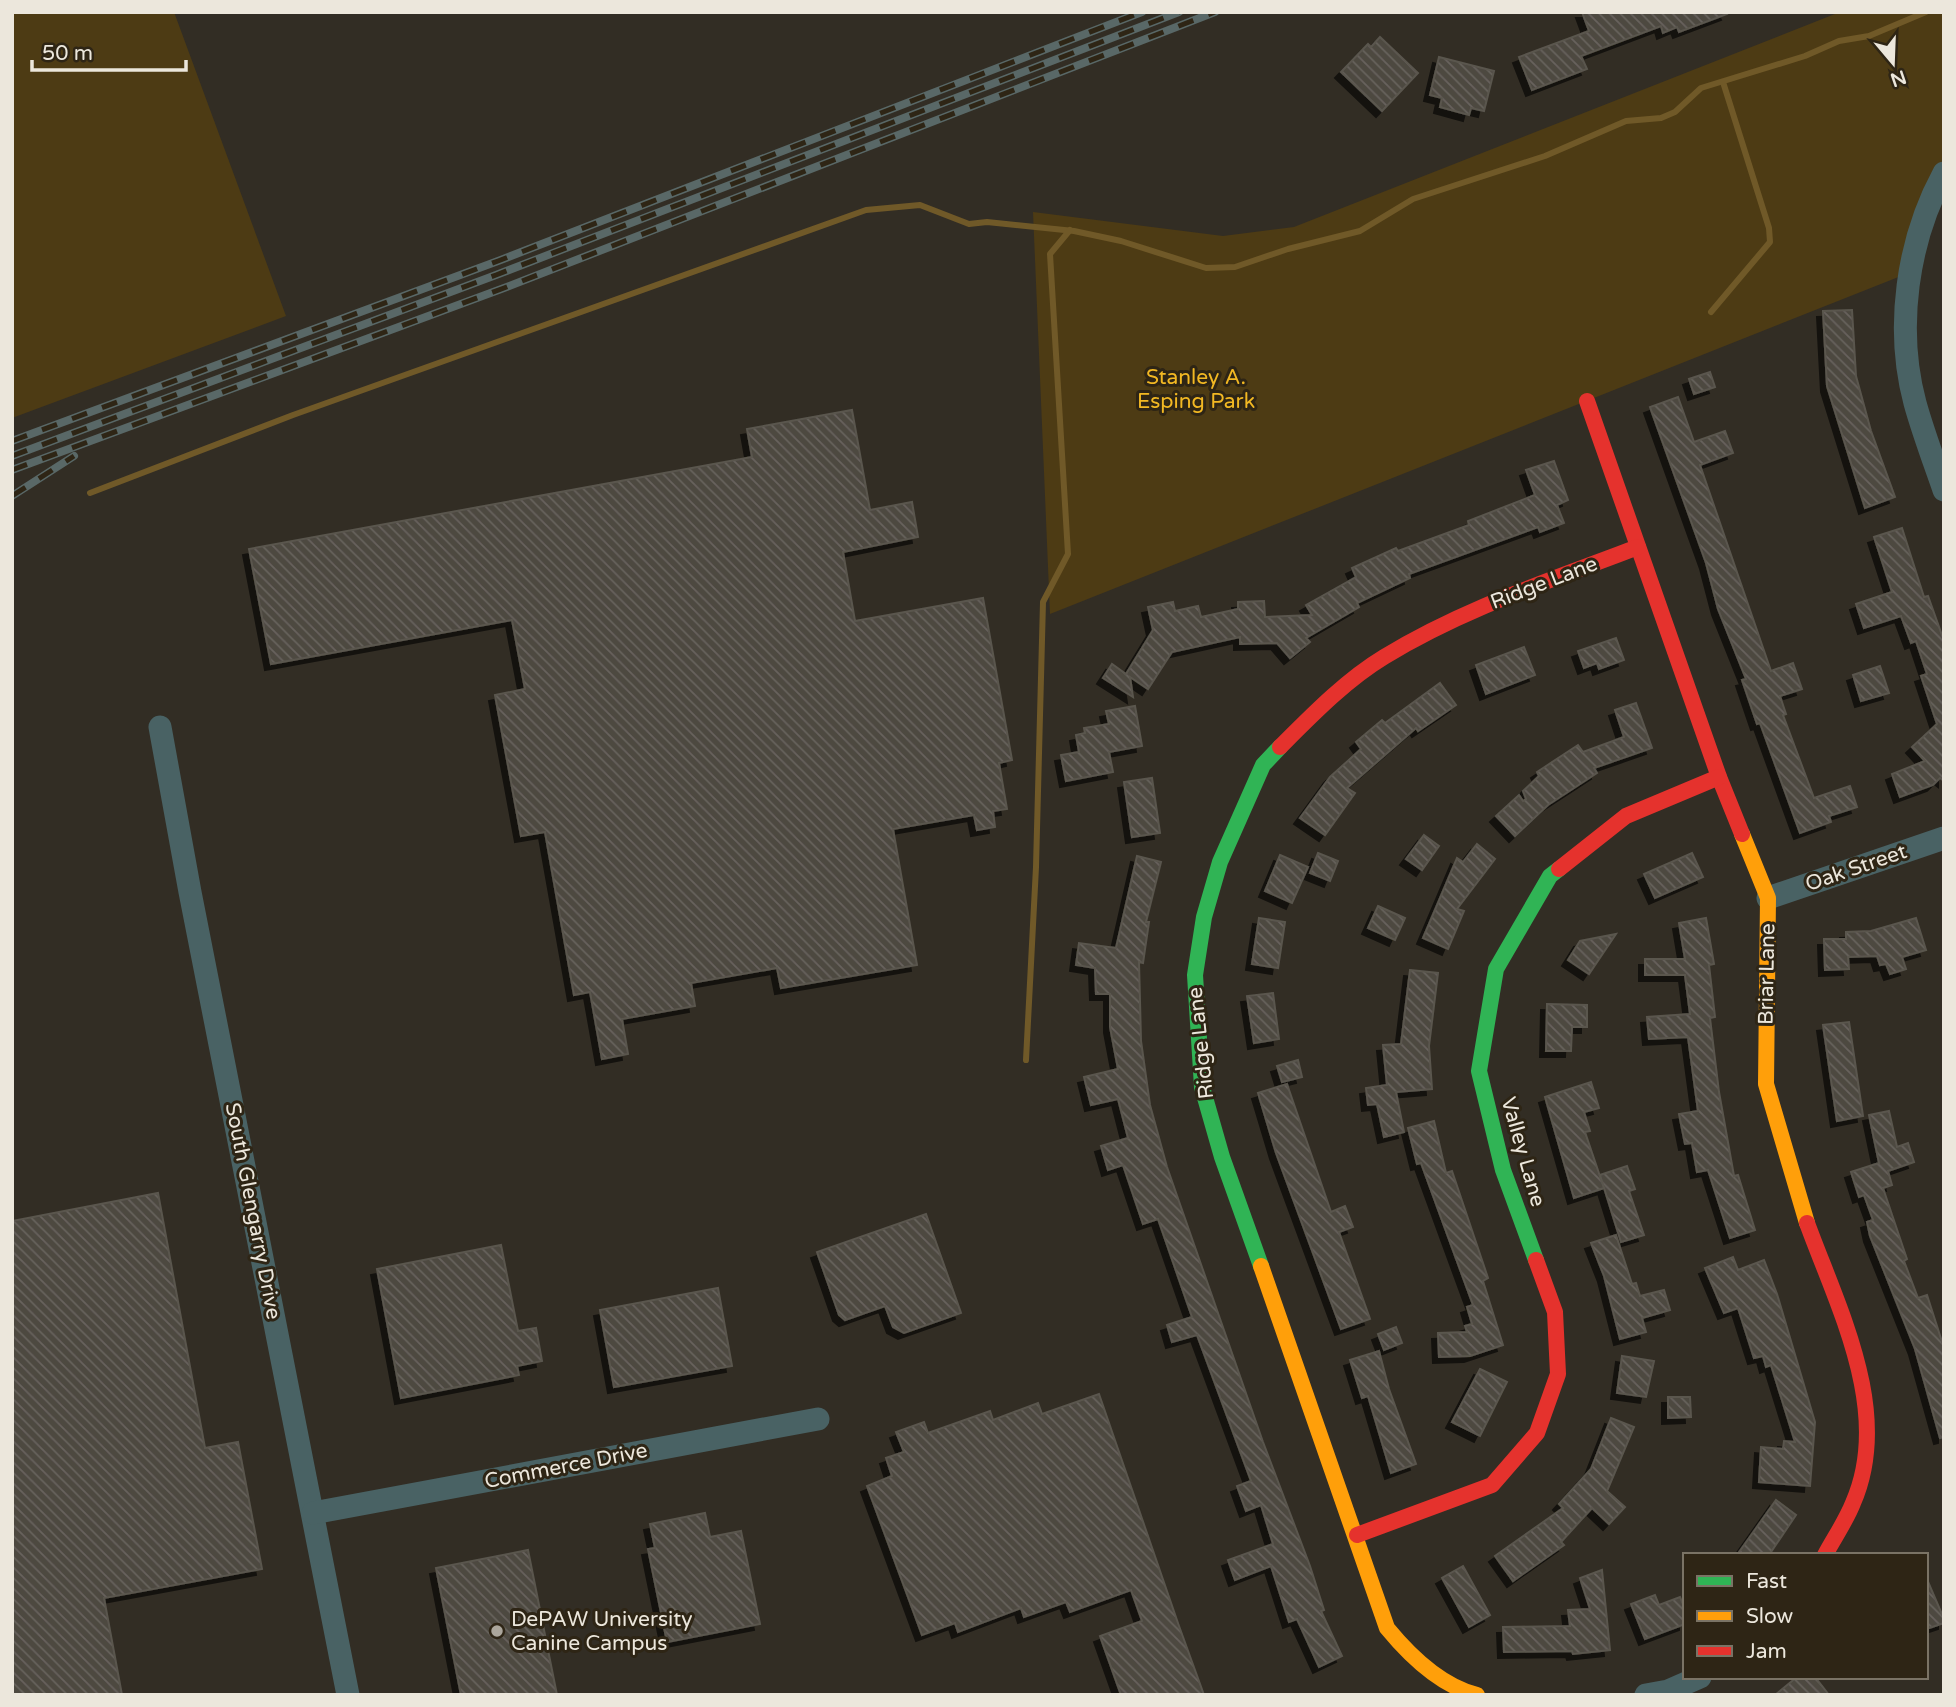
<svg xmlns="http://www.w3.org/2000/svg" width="1956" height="1707" font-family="'Varela Round',sans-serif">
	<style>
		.green { fill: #4d3b14 }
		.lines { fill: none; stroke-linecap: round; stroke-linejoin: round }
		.stream { stroke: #705928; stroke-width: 6 }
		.building { fill: url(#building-back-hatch); stroke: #5a564e; stroke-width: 2; filter: url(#shadow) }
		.street { stroke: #496264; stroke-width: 23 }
		.fast { stroke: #30b455; stroke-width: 16 }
		.slow { stroke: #ff9f0a; stroke-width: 16 }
		.jam { stroke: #e5322d; stroke-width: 16 }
		.rail-casing { stroke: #596867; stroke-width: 8 }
		.rail { stroke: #2e2515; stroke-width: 5; stroke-dasharray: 16; stroke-linecap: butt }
		.poi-dot { fill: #aba69c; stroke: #2e2515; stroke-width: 2.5 }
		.labels { text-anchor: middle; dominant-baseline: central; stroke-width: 6; stroke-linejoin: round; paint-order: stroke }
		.park-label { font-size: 21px; fill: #f2b823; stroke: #2e2515 }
		.street-label { font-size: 21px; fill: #ece7dc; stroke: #2e2515 }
		.poi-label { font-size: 21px; fill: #ece7dc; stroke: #2e2515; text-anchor: start }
	</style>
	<defs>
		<pattern id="building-back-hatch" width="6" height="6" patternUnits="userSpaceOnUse" patternTransform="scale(1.75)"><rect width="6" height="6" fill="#4d4841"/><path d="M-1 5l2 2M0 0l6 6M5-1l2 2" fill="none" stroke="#67625c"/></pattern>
		<filter id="shadow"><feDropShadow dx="-6" dy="6" stdDeviation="0" flood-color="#0009"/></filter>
	</defs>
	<rect width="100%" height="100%" fill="#322d24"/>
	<g class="green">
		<path d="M12 12H174L286 316 12 418Z"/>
		<path d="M1840 12H1944V186L1901 276 1050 614 1033 212 1223 236 1294 227Z"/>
	</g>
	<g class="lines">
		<g class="stream">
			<path d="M1711 312 1770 242 1769 228 1723 82"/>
			<path d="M90 493 293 415 866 210 920 205 969 224 987 222 1074 231 1121 241 1206 268 1235 267 1288 249 1360 231 1413 199 1545 156 1626 121 1661 118 1675 112 1701 88 1805 56 1839 41 1869 36 1926 12"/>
			<path d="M1026 1060 1036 867 1043 602 1068 554 1050 254 1070 230"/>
		</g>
	</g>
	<g class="building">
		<path d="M1582 12H1726L1727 14 1679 32 1677 27 1663 33 1661 26 1581 56 1587 69 1532 90 1519 57 1589 31Z"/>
		<path d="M1380 37 1418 73 1382 111 1341 72 1368 44 1371 47Z"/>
		<path d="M1439 57 1494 71 1484 111 1471 108 1469 115 1440 107 1442 98 1430 95Z"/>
		<path d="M1852 310 1856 376 1871 431 1895 497 1865 508 1827 386 1823 311Z"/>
		<path d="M1710 372 1715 387 1694 394 1689 379Z"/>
		<path d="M1678 397 1694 442 1725 431 1733 453 1700 465 1771 671 1793 663 1802 689 1780 696 1786 714 1783 715 1814 798 1850 786 1857 807 1829 816 1831 822 1800 833 1760 723 1757 724 1742 680 1746 679 1718 609 1706 563 1650 407Z"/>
		<path d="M852 410 870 510 912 502 918 537 843 552 855 621 983 598 1012 760 999 763 1007 809 993 811 995 827 977 830 974 815 893 829 917 965 781 988 777 968 691 983 695 1006 622 1019 628 1054 602 1059 590 992 574 995 545 832 521 836 495 695 525 689 512 620 271 664 249 549 752 457 747 429Z"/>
		<path d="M1554 461 1568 500 1557 505 1564 523 1540 532 1538 527 1409 574 1410 578 1357 603 1359 607 1306 638 1310 642 1290 658 1277 643 1240 644V637L1172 652 1148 689 1130 677 1133 697 1103 678 1112 664 1126 674 1153 630 1148 607 1173 602 1175 611 1198 606 1201 617 1238 609V602L1264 601 1265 617 1312 615 1306 605 1356 577 1352 568 1396 548 1398 551 1469 525 1468 521 1535 495 1526 470Z"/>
		<path d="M1902 528 1924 597 1928 596 1944 641V781L1940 778 1933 785 1900 797 1892 774 1925 761 1912 747 1937 724 1921 676 1927 674 1916 641 1911 643 1901 616 1864 628 1856 604 1892 592 1874 537Z"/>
		<path d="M1616 638 1624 660 1599 669 1597 663 1584 668 1578 651Z"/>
		<path d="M1524 647 1535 675 1486 694 1476 665Z"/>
		<path d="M1880 666 1889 693 1861 701 1853 675Z"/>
		<path d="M1440 683 1456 705 1418 731 1416 728 1347 788 1355 793 1325 835 1300 818 1330 777 1361 749 1356 742 1382 720 1385 723Z"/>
		<path d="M1636 703 1652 748 1594 768 1597 773 1548 805 1515 836 1496 816 1519 795 1523 801 1526 799 1523 791 1539 776 1537 772 1578 745 1583 752 1624 737 1615 710Z"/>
		<path d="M1135 706 1142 746 1109 752 1113 772 1066 781 1061 755 1079 752 1076 735 1085 733 1084 728 1109 724 1106 711Z"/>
		<path d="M1152 778 1160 833 1132 837 1124 782Z"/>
		<path d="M1424 835 1439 846 1422 870 1406 859Z"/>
		<path d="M1477 844 1495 859 1457 909 1464 911 1448 949 1423 938 1457 858 1463 862Z"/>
		<path d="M1318 853 1338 861 1330 881 1310 873Z"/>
		<path d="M1692 853 1703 877 1655 898 1644 874Z"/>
		<path d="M1280 855 1308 867 1292 903 1265 891Z"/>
		<path d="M1137 856 1161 862 1146 922H1149L1143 963 1139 962 1141 1041 1150 1105 1167 1167 1263 1442 1310 1566 1324 1610 1321 1611 1342 1656 1319 1667 1297 1619 1289 1622 1271 1566 1235 1580 1228 1560 1273 1544 1261 1505 1246 1511 1237 1486 1251 1481 1197 1335 1172 1342 1167 1325 1192 1317 1158 1219 1143 1224 1123 1165 1108 1170 1101 1146 1128 1138 1118 1099 1091 1105 1084 1077 1118 1069 1110 1027V994H1096L1095 968 1076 965 1079 943 1116 948Z"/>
		<path d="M1378 906 1405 918 1395 940 1368 928Z"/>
		<path d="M1259 918 1285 922 1278 968 1252 964Z"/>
		<path d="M1706 918 1714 964 1709 965 1715 1017 1710 1018 1719 1092 1734 1176 1738 1175 1755 1230 1730 1238 1708 1170 1697 1172 1692 1143 1685 1144 1679 1114 1698 1111 1688 1037 1649 1039 1647 1017 1690 1014 1685 975H1645V959H1685L1679 923Z"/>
		<path d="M1916 918 1926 950 1902 957 1906 969 1890 974 1886 964 1880 965 1877 956 1848 957 1849 969 1825 970 1824 939H1846V932L1871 931Z"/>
		<path d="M1616 934 1589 974 1568 960 1580 941Z"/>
		<path d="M1410 970 1438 973 1429 1046 1432 1089 1396 1092 1404 1132 1384 1137 1377 1104 1368 1105 1366 1088 1387 1085 1383 1045 1401 1044Z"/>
		<path d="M1273 993 1279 1039 1254 1043 1247 996Z"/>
		<path d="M1547 1004 1587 1005V1027H1572L1571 1051H1546Z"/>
		<path d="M1849 1022 1863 1116 1837 1121 1823 1025Z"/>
		<path d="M1298 1060 1302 1077 1282 1082 1277 1066Z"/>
		<path d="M1591 1082 1599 1108 1584 1112 1590 1131 1585 1132 1604 1188 1574 1198 1545 1097Z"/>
		<path d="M1287 1084 1331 1212 1345 1206 1353 1227 1339 1232 1370 1319 1341 1329 1276 1153 1258 1093Z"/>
		<path d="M1889 1111 1897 1147 1908 1143 1914 1162 1888 1171 1892 1185 1883 1188 1907 1259 1904 1261 1918 1298 1927 1295 1944 1348V1437L1940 1438 1915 1349 1870 1236 1867 1222 1873 1220 1864 1195 1859 1197 1851 1172 1879 1163 1869 1115Z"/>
		<path d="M1434 1121 1446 1173 1452 1171 1488 1278 1483 1281 1503 1345 1470 1356 1439 1357 1438 1333 1467 1332 1465 1326 1472 1324 1467 1307 1473 1305 1421 1163 1417 1164 1408 1128Z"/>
		<path d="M1627 1166 1635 1189 1629 1191 1644 1235 1621 1242 1600 1175Z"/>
		<path d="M158 1193 205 1448 238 1442 262 1569 104 1598 122 1695H12V1221Z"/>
		<path d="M926 1214 961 1313 904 1333 893 1327 885 1306 845 1320 839 1315 817 1252Z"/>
		<path d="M1616 1235 1632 1284 1636 1283 1640 1296 1664 1290 1670 1310 1642 1318 1646 1332 1620 1339 1604 1276 1591 1243Z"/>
		<path d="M501 1245 518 1331 536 1328 542 1361 517 1366 519 1375 401 1398 377 1269Z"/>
		<path d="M1733 1257 1738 1270 1764 1260 1777 1294 1815 1422 1810 1486 1759 1482 1761 1447 1783 1449 1784 1441 1795 1442 1771 1365 1766 1367 1763 1356 1754 1358 1738 1308 1724 1313 1705 1268Z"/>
		<path d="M718 1288 732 1366 614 1387 600 1310Z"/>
		<path d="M1396 1327 1402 1343 1384 1350 1378 1334Z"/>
		<path d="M1379 1351 1389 1389 1416 1464 1391 1473 1368 1396 1362 1398 1350 1360Z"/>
		<path d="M1622 1356 1654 1361 1646 1397 1617 1393Z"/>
		<path d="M1480 1369 1507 1382 1480 1436 1452 1422Z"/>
		<path d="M1099 1394 1179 1626 1204 1695H1121L1100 1636 1142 1621 1131 1590 1070 1612 1066 1602 1024 1617 1021 1608 958 1632 955 1623 922 1635 867 1486 892 1476 886 1458 904 1452 896 1432 924 1422 928 1433 990 1411 993 1420 1038 1403 1042 1414Z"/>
		<path d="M1668 1397H1690L1691 1417 1668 1418Z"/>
		<path d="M1611 1418 1634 1427 1607 1491 1625 1507 1609 1524 1592 1508 1561 1542 1564 1545 1513 1581 1495 1556 1563 1508 1559 1504 1591 1469Z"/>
		<path d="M1776 1500 1796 1515 1769 1555H1737Z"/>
		<path d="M705 1513 710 1537 741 1531 760 1624 667 1642 648 1549 655 1548 650 1524Z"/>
		<path d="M528 1550 557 1695H461L436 1568Z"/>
		<path d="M1463 1566 1490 1615 1469 1627 1442 1578Z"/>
		<path d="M1602 1570 1610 1650 1573 1654 1572 1651 1504 1652 1503 1627 1570 1626 1568 1610 1590 1609 1580 1578Z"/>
		<path d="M1926 1577 1944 1619V1623L1926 1629Z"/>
		<path d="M1655 1595 1659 1605 1680 1597 1685 1609V1624L1645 1639 1631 1604Z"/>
		<path d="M1797 1677H1815L1829 1695H1775Z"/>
	</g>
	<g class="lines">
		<g class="street">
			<path d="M1944 173C1907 241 1895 328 1915 403 1923 432 1934 461 1944 490"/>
			<path d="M160 727 190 892 348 1695"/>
			<path d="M1768 898 1944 838"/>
			<path d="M313 1513 818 1419"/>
			<path d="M1646 1695 1668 1691 1700 1677"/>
		</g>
		<g class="fast">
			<path d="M1536 1260 1503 1170 1479 1071 1496 969 1550 876 1559 869"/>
			<path d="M1261 1266 1222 1157 1202 1087 1195 975 1204 917 1220 862 1263 765 1280 747"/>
		</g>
		<g class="slow">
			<path d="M1742 834 1768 898 1766 1084 1807 1223"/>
			<path d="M1261 1266 1387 1628C1410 1656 1441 1686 1477 1695"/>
		</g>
		<g class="jam">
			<path d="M1587 401 1719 777 1742 834"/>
			<path d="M1280 747C1312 715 1346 680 1384 657 1464 608 1552 580 1638 547"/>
			<path d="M1559 869 1626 816 1719 777"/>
			<path d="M1807 1223C1838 1308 1893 1412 1853 1503 1846 1521 1834 1538 1825 1555"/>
			<path d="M1357 1535 1492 1485 1537 1433 1558 1374 1555 1312 1536 1260"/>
		</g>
		<g class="rail-casing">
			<g id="rail">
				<path d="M12 441 498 261 1142 12"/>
				<path d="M12 456 496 275 1179 12"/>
				<path d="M12 470 504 288 1215 12"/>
				<path d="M12 496 74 456"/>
			</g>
		</g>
		<use href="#rail" class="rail"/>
	</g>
	<circle class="poi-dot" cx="497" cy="1631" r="7"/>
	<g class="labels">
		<g class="park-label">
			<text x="1196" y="377">Stanley A.<tspan x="1196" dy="24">Esping Park</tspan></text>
		</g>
		<g class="street-label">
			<text transform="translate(1544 583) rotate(-21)">Ridge Lane</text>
			<text transform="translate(1856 868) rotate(-19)">Oak Street</text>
			<text transform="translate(1767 974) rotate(-89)">Briar Lane</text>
			<text transform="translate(1201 1043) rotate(-96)">Ridge Lane</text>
			<text transform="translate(1523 1152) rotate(74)">Valley Lane</text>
			<text transform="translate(253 1211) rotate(79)">South Glengarry Drive</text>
			<text transform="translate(566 1466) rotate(-11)">Commerce Drive</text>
		</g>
		<g class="poi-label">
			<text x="511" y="1619">DePAW University<tspan x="511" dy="24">Canine Campus</tspan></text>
		</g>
	</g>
	<rect width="1956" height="1707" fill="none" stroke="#ece7dc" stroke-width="28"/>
	<rect x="1683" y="1553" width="245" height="126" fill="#2e2515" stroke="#7a7365" stroke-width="2"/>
	<rect x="1697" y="1576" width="35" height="10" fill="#30b455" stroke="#7a7365" stroke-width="2"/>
	<text x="1746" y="1588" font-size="21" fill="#ece7dc">Fast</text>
	<rect x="1697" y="1611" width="35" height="10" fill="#ff9f0a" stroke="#7a7365" stroke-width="2"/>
	<text x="1746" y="1623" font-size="21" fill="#ece7dc">Slow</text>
	<rect x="1697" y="1646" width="35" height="10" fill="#e5322d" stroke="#7a7365" stroke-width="2"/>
	<text x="1746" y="1658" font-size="21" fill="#ece7dc">Jam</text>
	<g transform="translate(1893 63) rotate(161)" stroke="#2e2515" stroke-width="5" paint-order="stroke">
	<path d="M0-5L12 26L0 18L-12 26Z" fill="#ece7dc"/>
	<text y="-10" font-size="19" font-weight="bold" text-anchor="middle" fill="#ece7dc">N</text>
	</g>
	<path d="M32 60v10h154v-10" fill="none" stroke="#ece7dc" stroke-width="3.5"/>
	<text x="42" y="60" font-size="21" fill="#ece7dc" stroke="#2e2515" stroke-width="5" paint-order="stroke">50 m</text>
</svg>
